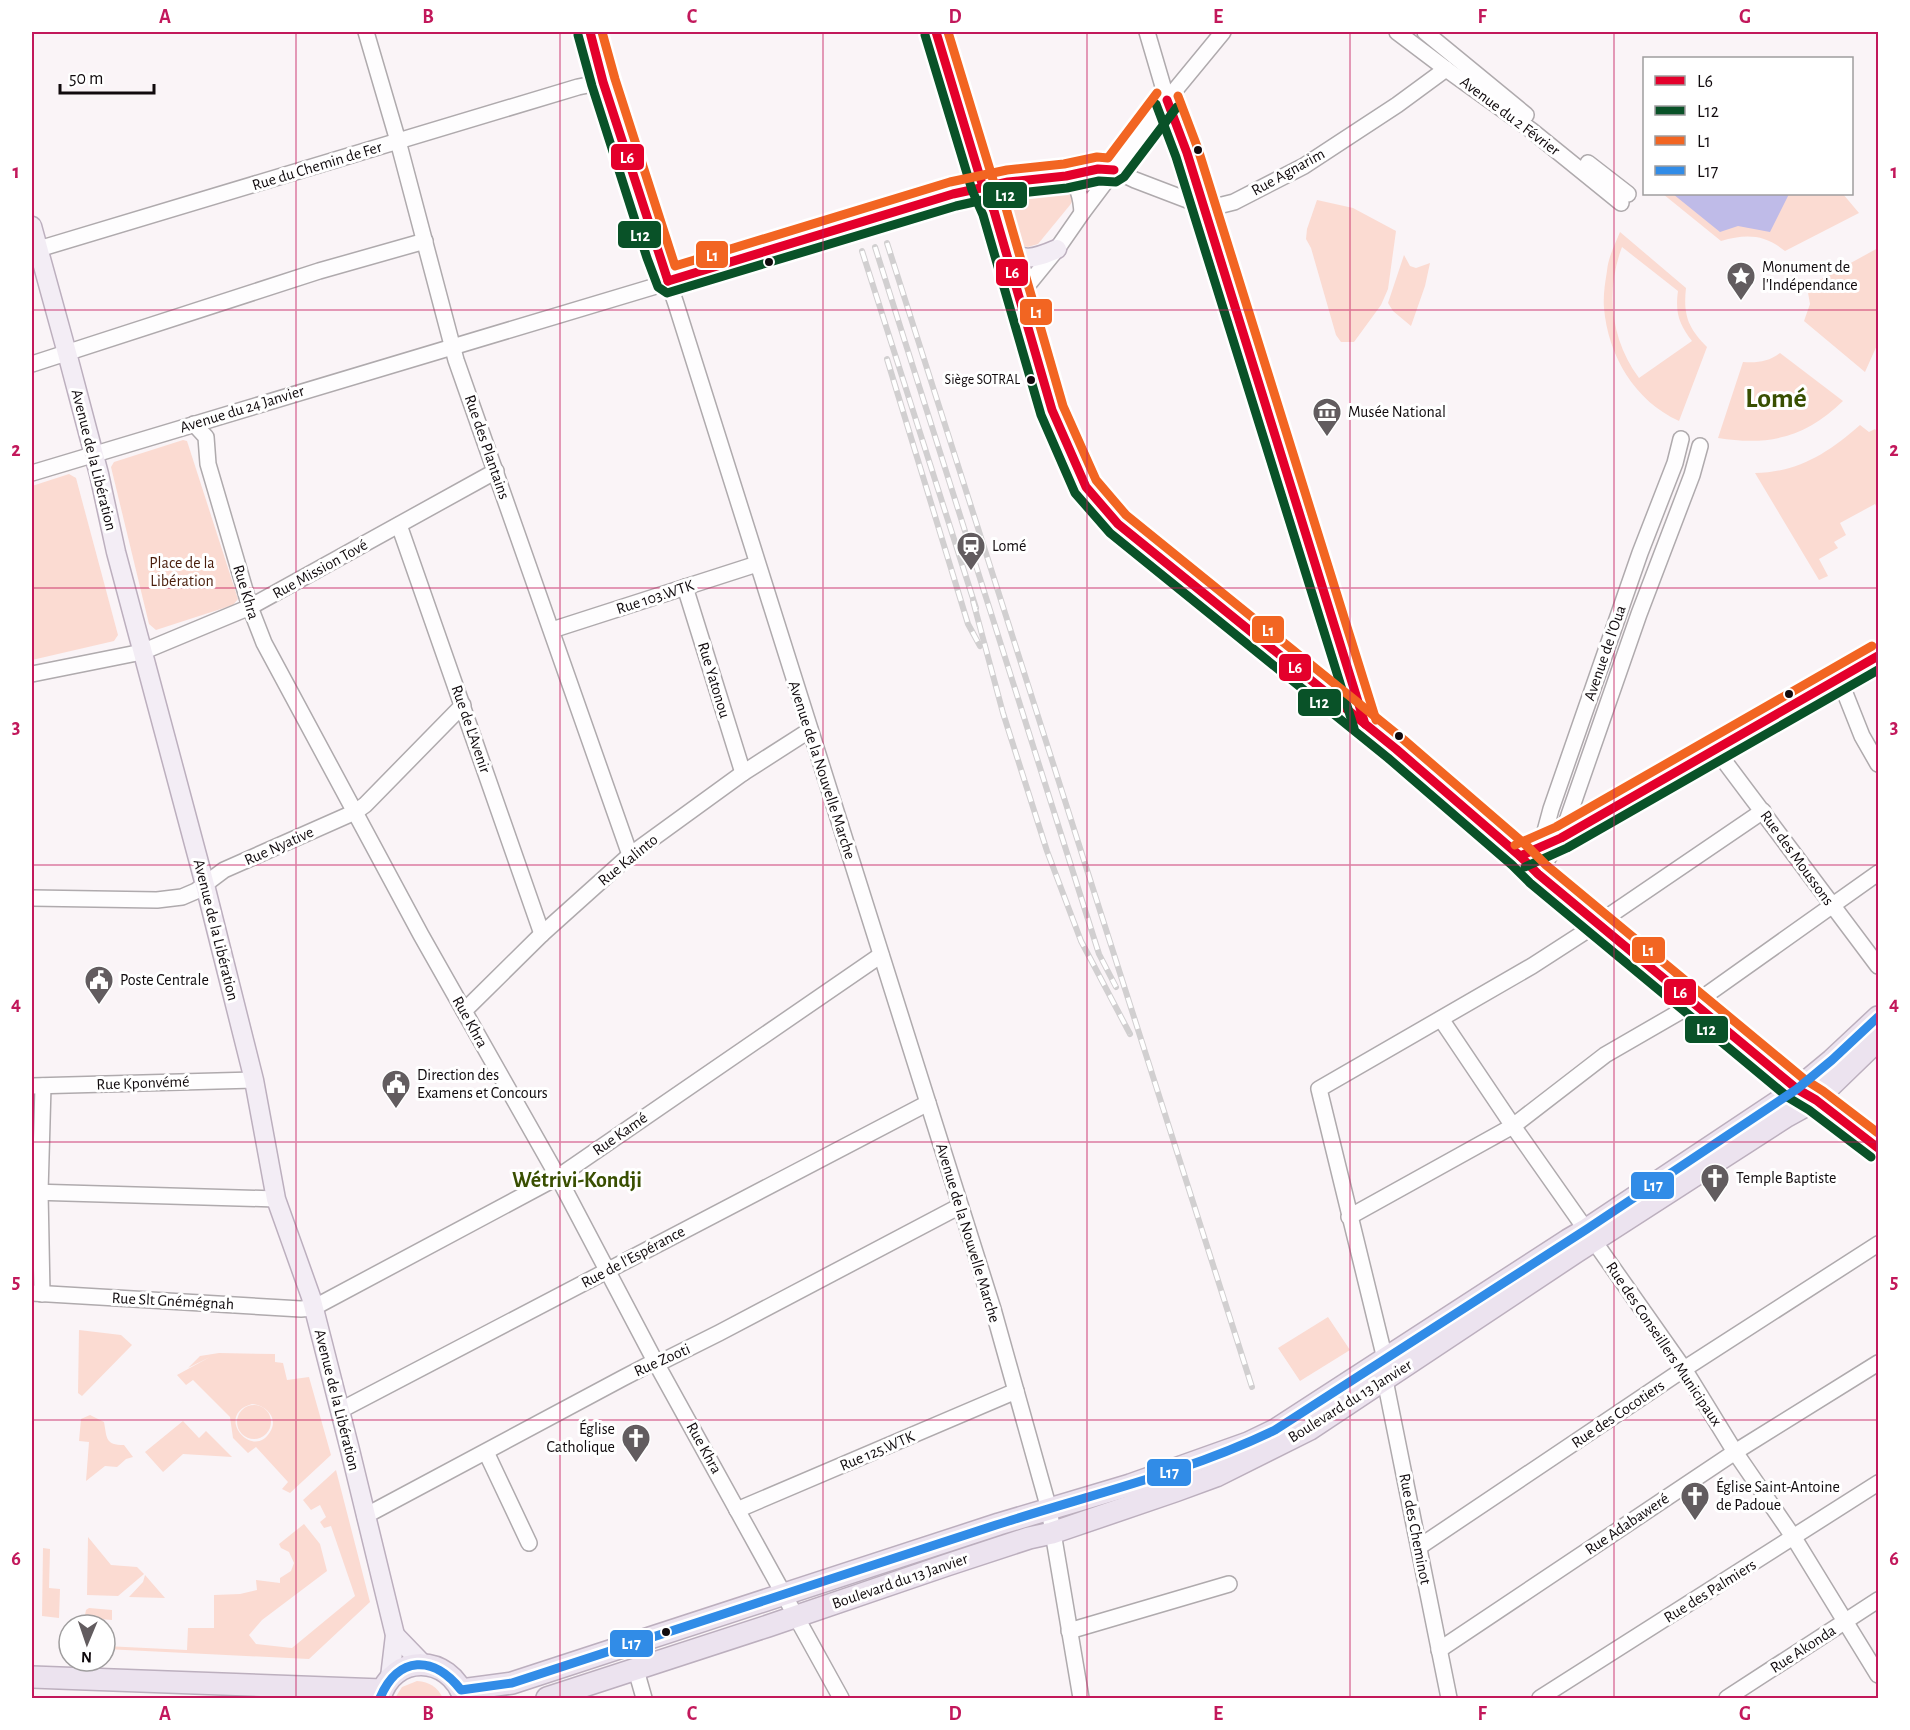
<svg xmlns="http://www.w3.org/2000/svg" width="1910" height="1730" font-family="'Alegreya Sans',sans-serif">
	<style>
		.green { fill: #fbdbd2; fill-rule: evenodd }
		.water { fill: #bfbbe8 }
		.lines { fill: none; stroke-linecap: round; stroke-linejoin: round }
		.minor-casing { stroke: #afaaad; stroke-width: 18 }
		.major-casing { stroke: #bcafbe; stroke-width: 21 }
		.highway-casing { stroke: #bcafbe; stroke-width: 24 }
		.minor { stroke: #fefdfe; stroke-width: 15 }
		.major { stroke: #f3edf5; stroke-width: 18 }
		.highway { stroke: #ece3ef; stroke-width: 21 }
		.rail-casing { stroke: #d1cfd0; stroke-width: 6 }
		.rail { stroke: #fff; stroke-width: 4; stroke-dasharray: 11; stroke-linecap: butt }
		.bus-1-casing { stroke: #fff; stroke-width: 14 }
		.bus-2-casing { stroke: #fff; stroke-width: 14 }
		.bus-3-casing { stroke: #fff; stroke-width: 14 }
		.bus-4-casing { stroke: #fff; stroke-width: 14 }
		.bus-1 { stroke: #e4002b; stroke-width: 9 }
		.bus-2 { stroke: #095228; stroke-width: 9 }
		.bus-3 { stroke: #f26522; stroke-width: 9 }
		.bus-4 { stroke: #318ce7; stroke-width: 9 }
		.grid { fill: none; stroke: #c2185b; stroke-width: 1.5; stroke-opacity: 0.55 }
		.bus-dot { fill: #100a0d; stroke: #fff; stroke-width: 2 }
		.labels { text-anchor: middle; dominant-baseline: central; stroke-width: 6; stroke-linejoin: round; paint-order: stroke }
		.bus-label { font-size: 14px; fill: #100a0d; stroke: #fff; text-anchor: end }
		.street-label { font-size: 16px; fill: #100a0d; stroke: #fff }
		.poi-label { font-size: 16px; fill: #100a0d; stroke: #fff; text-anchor: start }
		.park-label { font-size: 16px; fill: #491d0b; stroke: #fff }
		.district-label { font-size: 22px; font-weight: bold; fill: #394f01; stroke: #fff }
		.town-label { font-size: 28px; font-weight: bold; fill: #394f01; stroke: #fff }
		.line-badge { stroke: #fff; stroke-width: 2 }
		.badge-label { font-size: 16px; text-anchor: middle; font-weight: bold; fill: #fff }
		.neatline { fill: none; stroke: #c2185b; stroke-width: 2 }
		.grid-label { font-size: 20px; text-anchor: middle; font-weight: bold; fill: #c2185b }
	</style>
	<rect width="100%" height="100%" fill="#faf4f7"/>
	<g class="green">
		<path d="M1060 186C1071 186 1076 196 1070 205L1038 244 1028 247 1018 245 1012 237 1004 205 1011 194Z"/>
		<path d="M1663 194H1843L1859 213 1785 251C1764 234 1746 234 1721 241Z"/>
		<path d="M1317 200 1353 208 1396 231 1388 289 1381 305 1354 342H1341L1336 335 1311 248 1306 239 1307 229Z"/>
		<path d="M1620 232 1686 288C1683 315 1688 328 1707 347L1679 421C1635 401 1608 356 1604 308 1603 296 1605 283 1607 271 1608 258 1615 244 1620 232ZM1622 247 1678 291C1675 313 1679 324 1692 341L1639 378C1611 340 1605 292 1622 247Z"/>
		<path d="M1878 248V343L1865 372 1804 321 1810 304 1807 287Z"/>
		<path d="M1404 255 1410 266 1416 268 1430 263 1425 286 1411 326 1393 311 1388 303Z"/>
		<path d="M1780 353 1843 401C1805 438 1768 446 1718 438L1743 362C1757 363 1768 362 1780 353Z"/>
		<path d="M1860 425 1869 432 1875 429 1878 433V510L1875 504 1840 523 1846 535 1834 542 1838 548 1819 559 1828 576 1819 580 1755 473C1799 472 1828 453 1860 425Z"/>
		<path d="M183 440 187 441 238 599 233 605 156 630 149 624 111 467 114 462Z"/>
		<path d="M69 474 76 478 118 635 114 641 32 660V486Z"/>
		<path d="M1328 1317 1350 1350 1300 1381 1278 1348Z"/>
		<path d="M79 1330 121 1335 132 1345 82 1396 78 1393Z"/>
		<path d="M219 1353 275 1354V1362L283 1363 287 1380 309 1377 331 1455 290 1493 282 1489 288 1482 256 1447 248 1453 233 1438 230 1417 193 1380 186 1385 177 1375 210 1357 188 1368 200 1356ZM252 1404C266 1405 279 1418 270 1432 253 1461 213 1415 252 1404Z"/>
		<circle cx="254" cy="1422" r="17"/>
		<path d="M90 1415 104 1422C107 1438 105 1445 124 1445L133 1457 126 1459 117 1467 105 1466 86 1481 89 1442 79 1441 81 1419Z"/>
		<path d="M183 1421 199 1438 206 1431 232 1457 183 1454 163 1472 145 1452Z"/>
		<path d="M336 1470 370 1602 309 1659 105 1649V1646L187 1650 188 1628H214V1595L240 1594 257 1590 256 1580 280 1583V1578L291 1571 294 1563 289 1552 281 1548 279 1544 304 1524 320 1544 327 1571 262 1620 249 1635 256 1644 292 1648 355 1596 331 1526 324 1528 320 1522 326 1517 320 1505 311 1510 303 1500Z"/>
		<path d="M88 1537 111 1565 137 1567 144 1574 118 1596 87 1595Z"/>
		<path d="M43 1548 50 1549 49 1588 60 1589 59 1618 42 1616Z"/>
		<path d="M145 1575 165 1598 129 1597 143 1582Z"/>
		<path d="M89 1608 112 1610V1620L88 1618 85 1615 86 1610Z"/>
		<path d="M417 1681C430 1682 437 1687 443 1698H395L402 1687Z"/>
	</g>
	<path class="water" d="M1673 194H1789L1770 232 1738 226 1720 232Z"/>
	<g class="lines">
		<g class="minor-casing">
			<g id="minor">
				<path d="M366 32 398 141 456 360 630 855"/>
				<path d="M590 32C615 124 646 214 676 304L993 1309 1049 1509 1081 1698"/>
				<path d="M1147 32 1167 100 1187 153 1365 724"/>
				<path d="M1397 32 1446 69 1531 130 1621 203"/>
				<path d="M1425 32 1526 115"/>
				<path d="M1588 163 1628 194"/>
				<path d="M1066 176C1079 185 1081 198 1082 213"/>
				<path d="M32 251 578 87 603 82"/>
				<path d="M1018 297 1057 249 1082 213 1167 100 1223 32"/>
				<path d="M32 364 319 271 425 241"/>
				<path d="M194 424 206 437 208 464 250 607 264 643 421 935 558 1177 656 1363 841 1698"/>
				<path d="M32 473 696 274 953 194 1008 182 1066 176 1098 169 1114 170 1135 180 1203 206 1222 205 1234 202 1304 166 1397 105 1446 69"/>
				<path d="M399 525 542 934"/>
				<path d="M685 587 743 773"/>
				<path d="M552 630 757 564"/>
				<path d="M32 674 142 652 250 607 496 471"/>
				<path d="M1839 678 1862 736 1878 764"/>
				<path d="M1716 750 1878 966"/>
				<path d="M1541 846 1551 809 1640 553 1675 463 1681 439"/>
				<path d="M1520 856 1561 838 1878 656"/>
				<path d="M1538 874 1561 838 1639 614 1692 475 1700 446"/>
				<path d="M32 898 157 900 182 897 196 891 224 870 355 812 365 805 463 705"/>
				<path d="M464 1011 542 934 630 855 743 773 810 730"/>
				<path d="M1441 1019 1513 1126 1684 1369 1735 1452 1794 1538 1878 1675"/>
				<path d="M32 1086 254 1080"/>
				<path d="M32 1192 276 1199"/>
				<path d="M1349 1217 1513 1126 1605 1055 1695 1003 1878 873"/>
				<path d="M32 1293 301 1309 313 1308 558 1177 881 955"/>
				<path d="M42 1294 40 1192 43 1086"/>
				<path d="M339 1411 928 1103"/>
				<path d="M486 1452 529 1543"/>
				<path d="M737 1510 1016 1391"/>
				<path d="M365 1516 623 1378 648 1365 663 1361 719 1333 960 1206"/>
				<path d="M1419 1547 1684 1369 1878 1244"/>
				<path d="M1069 1631 1229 1584"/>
				<path d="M1439 1650 1735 1452 1878 1363"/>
				<path d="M636 1670 644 1698"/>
				<path d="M1449 1698 1385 1380V1359L1319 1089 1532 966 1597 924 1763 811"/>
				<path d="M1540 1698 1878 1483"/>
				<path d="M1727 1698 1878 1600"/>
			</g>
		</g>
		<g class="major-casing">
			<g id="major">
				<path d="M936 32 983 187 994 211 1052 410 1078 472 1086 487 1118 524 1396 749 1520 856 1538 874 1797 1089"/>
				<path d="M994 211 1008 182"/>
				<path d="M32 226 67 353 99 474 116 552 205 885 254 1080 276 1199 311 1297 350 1450 395 1635 390 1677"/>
				<path d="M1003 243C1020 264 1034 259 1057 249"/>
				<path d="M395 1635 423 1664"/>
			</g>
		</g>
		<g class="highway-casing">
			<g id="highway">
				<path d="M1805 1093 1816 1100 1878 1148"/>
				<path d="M32 1677 382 1690"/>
				<path d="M461 1690 512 1683 999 1524 1130 1485 1248 1443 1275 1430 1568 1240 1587 1229 1797 1089 1832 1060 1878 1017"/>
				<path d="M380 1698C392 1653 450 1654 464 1698"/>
				<path d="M547 1698 768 1626 947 1565 1029 1538 1052 1533 1175 1491 1216 1476 1310 1429 1576 1252 1787 1116 1816 1100 1878 1040"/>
			</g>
		</g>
		<use href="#minor" class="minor"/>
		<use href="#major" class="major"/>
		<use href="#highway" class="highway"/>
		<g class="rail-casing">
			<g id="rail">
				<path d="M887 243 1252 1387"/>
				<path d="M875 247 1099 954 1116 987"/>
				<path d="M862 251 976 608"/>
				<path d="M887 359 968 624 980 646"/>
				<path d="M973 601 1003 713 1047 851 1081 941 1130 1034"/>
			</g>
		</g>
		<use href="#rail" class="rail"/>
		<g class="bus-1-casing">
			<g id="bus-1">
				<path d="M590 32 603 82 668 281"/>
				<path d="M936 32 983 187 994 211 1052 410 1086 487 1118 524 1396 749 1520 856 1538 874 1797 1089 1816 1100 1878 1148"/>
				<path d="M1167 100 1187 153 1365 724"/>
				<path d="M668 281 953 194 1008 182 1066 176 1098 169 1114 170"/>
				<path d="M1520 856 1561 838 1878 656"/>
			</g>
		</g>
		<g class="bus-2-casing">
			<g id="bus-2">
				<path d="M578 35 592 86 647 258 658 287 667 293 956 206 1010 194 1067 188 1099 181 1116 182 1124 177 1177 107"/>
				<path d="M925 35 972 190 983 215 1041 415 1075 493 1110 533 1388 758 1512 865 1530 883 1789 1098 1809 1110 1871 1157"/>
				<path d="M1156 104 1176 157 1354 728"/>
				<path d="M1525 867 1567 848 1878 670"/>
			</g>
		</g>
		<g class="bus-3-casing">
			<g id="bus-3">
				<path d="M602 32 615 79 675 266 950 182 1007 170 1064 164 1097 157 1108 158 1157 93"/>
				<path d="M948 32 994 183 1006 208 1063 406 1096 480 1126 515 1404 740 1528 847 1546 865 1804 1079 1823 1091 1878 1133"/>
				<path d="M1178 96 1198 149 1376 720"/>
				<path d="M1515 845 1556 827 1872 646"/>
			</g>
		</g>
		<g class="bus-4-casing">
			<path id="bus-4" d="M380 1698C398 1655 434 1655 461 1690L512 1683C673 1630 834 1577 996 1525 1089 1495 1186 1473 1275 1430L1587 1229 1797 1089 1832 1060 1878 1017"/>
		</g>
		<use href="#bus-1" class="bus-1"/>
		<use href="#bus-2" class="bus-2"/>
		<use href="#bus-3" class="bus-3"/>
		<use href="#bus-4" class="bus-4"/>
	</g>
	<path class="grid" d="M296 32V1698M560 32V1698M823 32V1698M1087 32V1698M1350 32V1698M1614 32V1698M32 310H1878M32 588H1878M32 865H1878M32 1142H1878M32 1420H1878"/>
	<defs>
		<g id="sight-pin" transform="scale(1.5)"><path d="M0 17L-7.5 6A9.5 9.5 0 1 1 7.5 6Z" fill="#625c5f" stroke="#fff"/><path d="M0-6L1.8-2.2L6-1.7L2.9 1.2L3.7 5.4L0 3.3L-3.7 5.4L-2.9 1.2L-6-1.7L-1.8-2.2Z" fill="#fff"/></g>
		<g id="museum-pin" transform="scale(1.5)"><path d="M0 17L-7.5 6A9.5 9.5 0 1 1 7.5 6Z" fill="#625c5f" stroke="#fff"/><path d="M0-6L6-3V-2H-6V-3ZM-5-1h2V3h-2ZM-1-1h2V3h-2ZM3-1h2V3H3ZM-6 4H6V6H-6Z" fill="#fff"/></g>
		<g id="station-pin" transform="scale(1.5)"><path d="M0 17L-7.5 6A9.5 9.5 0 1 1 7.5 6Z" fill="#625c5f" stroke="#fff"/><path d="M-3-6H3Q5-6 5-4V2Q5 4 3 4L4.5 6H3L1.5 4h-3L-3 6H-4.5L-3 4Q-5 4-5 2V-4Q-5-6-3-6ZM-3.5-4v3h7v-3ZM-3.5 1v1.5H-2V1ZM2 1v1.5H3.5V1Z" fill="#fff"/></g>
		<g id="civic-pin" transform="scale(1.5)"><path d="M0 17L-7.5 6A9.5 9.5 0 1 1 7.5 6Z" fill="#625c5f" stroke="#fff"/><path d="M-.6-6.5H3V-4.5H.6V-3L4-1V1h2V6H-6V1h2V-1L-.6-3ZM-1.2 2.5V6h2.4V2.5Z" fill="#fff"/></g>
		<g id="church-pin" transform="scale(1.5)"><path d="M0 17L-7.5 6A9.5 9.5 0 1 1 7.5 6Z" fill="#625c5f" stroke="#fff"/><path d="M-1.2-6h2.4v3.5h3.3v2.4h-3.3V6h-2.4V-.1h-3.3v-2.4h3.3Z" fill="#fff"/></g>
	</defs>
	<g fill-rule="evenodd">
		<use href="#sight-pin" x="1741" y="276"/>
		<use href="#museum-pin" x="1327" y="412"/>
		<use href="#station-pin" x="971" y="546"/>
		<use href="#civic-pin" x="99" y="980"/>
		<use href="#civic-pin" x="396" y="1084"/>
		<use href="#church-pin" x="1715" y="1178"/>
		<use href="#church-pin" x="636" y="1438"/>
		<use href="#church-pin" x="1695" y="1496"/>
	</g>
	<g class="bus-dot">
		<circle cx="1198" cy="150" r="5"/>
		<circle cx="769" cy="262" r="5"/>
		<circle cx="1031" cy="380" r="5"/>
		<circle cx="1789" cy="694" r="5"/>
		<circle cx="1399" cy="736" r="5"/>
		<circle cx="666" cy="1632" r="5"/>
	</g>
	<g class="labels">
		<g class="bus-label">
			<text x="1020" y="380">Siège SOTRAL</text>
		</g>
		<g class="street-label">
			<text transform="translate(1510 116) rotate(37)">Avenue du 2 Février</text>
			<text transform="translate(317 166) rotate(-17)">Rue du Chemin de Fer</text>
			<text transform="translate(1288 172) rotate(-29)">Rue Agnarim</text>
			<text transform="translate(242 409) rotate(-17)">Avenue du 24 Janvier</text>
			<text transform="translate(487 447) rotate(71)">Rue des Plantains</text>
			<text transform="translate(94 460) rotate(76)">Avenue de la Libération</text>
			<text transform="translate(320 569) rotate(-29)">Rue Mission Tové</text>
			<text transform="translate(246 592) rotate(73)">Rue Khra</text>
			<text transform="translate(655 597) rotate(-18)">Rue 103.WTK</text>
			<text transform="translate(1605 653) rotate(-71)">Avenue de l'Oua</text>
			<text transform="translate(714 680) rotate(73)">Rue Yatonou</text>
			<text transform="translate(471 729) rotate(71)">Rue de L'Avenir</text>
			<text transform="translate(822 770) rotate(72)">Avenue de la Nouvelle Marche</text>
			<text transform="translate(279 846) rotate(-24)">Rue Nyative</text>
			<text transform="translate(1797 858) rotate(54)">Rue des Moussons</text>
			<text transform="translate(628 860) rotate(-39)">Rue Kalinto</text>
			<text transform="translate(216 930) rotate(76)">Avenue de la Libération</text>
			<text transform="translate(470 1022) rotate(61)">Rue Khra</text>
			<text transform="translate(143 1083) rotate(-2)">Rue Kponvémé</text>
			<text transform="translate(620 1134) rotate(-35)">Rue Kamé</text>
			<text transform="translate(968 1233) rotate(73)">Avenue de la Nouvelle Marche</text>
			<text transform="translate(633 1257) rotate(-28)">Rue de l'Espérance</text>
			<text transform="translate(173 1301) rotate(3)">Rue Slt Gnémégnah</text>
			<text transform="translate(1664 1344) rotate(56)">Rue des Conseillers Municipaux</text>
			<text transform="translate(662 1360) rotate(-24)">Rue Zooti</text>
			<text transform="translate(337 1400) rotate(76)">Avenue de la Libération</text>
			<text transform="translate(1350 1401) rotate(-32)">Boulevard du 13 Janvier</text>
			<text transform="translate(1618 1414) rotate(-34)">Rue des Cocotiers</text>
			<text transform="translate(704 1448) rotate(61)">Rue Khra</text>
			<text transform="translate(877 1451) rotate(-23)">Rue 125.WTK</text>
			<text transform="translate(1627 1524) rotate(-34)">Rue Adabaweré</text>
			<text transform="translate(1415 1529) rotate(79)">Rue des Cheminot</text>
			<text transform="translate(900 1581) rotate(-19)">Boulevard du 13 Janvier</text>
			<text transform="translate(1710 1591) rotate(-32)">Rue des Palmiers</text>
			<text transform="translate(1803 1649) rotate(-33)">Rue Akonda</text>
		</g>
		<g class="poi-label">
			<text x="1762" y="267">Monument de<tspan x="1762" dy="18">l'Indépendance</tspan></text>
			<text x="1348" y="412">Musée National</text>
			<text x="992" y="546">Lomé</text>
			<text x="120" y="980">Poste Centrale</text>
			<text x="417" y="1075">Direction des<tspan x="417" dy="18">Examens et Concours</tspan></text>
			<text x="1736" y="1178">Temple Baptiste</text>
			<text x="615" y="1429" text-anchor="end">Église<tspan x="615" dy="18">Catholique</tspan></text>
			<text x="1716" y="1487">Église Saint-Antoine<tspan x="1716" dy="18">de Padoue</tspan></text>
		</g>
		<g class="park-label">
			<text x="182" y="563">Place de la<tspan x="182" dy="18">Libération</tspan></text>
		</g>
		<g class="district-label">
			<text x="577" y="1180">Wétrivi-Kondji</text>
		</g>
		<g class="town-label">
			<text x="1776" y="399">Lomé</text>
		</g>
	</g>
	<g class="line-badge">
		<rect x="610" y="143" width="35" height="28" rx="6" fill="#e4002b"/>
		<rect x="982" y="181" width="46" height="28" rx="6" fill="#095228"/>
		<rect x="617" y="220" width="45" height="29" rx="6" fill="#095228"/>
		<rect x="695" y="240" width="34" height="29" rx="6" fill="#f26522"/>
		<rect x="995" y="258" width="34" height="29" rx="6" fill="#e4002b"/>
		<rect x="1019" y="298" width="34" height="28" rx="6" fill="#f26522"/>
		<rect x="1251" y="615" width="34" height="29" rx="6" fill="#f26522"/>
		<rect x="1278" y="653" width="34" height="29" rx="6" fill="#e4002b"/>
		<rect x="1297" y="688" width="45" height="29" rx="6" fill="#095228"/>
		<rect x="1631" y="936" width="35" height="28" rx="6" fill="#f26522"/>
		<rect x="1663" y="978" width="34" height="28" rx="6" fill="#e4002b"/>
		<rect x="1684" y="1015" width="45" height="29" rx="6" fill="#095228"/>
		<rect x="1630" y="1171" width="45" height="29" rx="6" fill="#318ce7"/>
		<rect x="1146" y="1458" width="46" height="29" rx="6" fill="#318ce7"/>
		<rect x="609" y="1629" width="45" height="29" rx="6" fill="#318ce7"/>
	</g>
	<g class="badge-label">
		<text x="627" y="163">L6</text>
		<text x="1005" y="201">L12</text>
		<text x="640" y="241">L12</text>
		<text x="712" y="261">L1</text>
		<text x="1012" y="278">L6</text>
		<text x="1036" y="318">L1</text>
		<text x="1268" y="636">L1</text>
		<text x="1295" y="673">L6</text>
		<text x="1319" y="708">L12</text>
		<text x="1648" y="956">L1</text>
		<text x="1680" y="998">L6</text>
		<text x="1706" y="1035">L12</text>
		<text x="1653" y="1191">L17</text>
		<text x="1169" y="1478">L17</text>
		<text x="631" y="1649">L17</text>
	</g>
	<rect width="1910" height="1730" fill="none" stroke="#ffffff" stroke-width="66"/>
	<rect x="1643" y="57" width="210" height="138" fill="#ffffff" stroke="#9f9d9e" stroke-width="1.5"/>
	<rect x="1655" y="76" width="30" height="9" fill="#e4002b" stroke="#9f9d9e" stroke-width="1.5"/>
	<text x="1697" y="87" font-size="18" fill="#100a0d">L6</text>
	<rect x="1655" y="106" width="30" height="9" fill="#095228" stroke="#9f9d9e" stroke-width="1.5"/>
	<text x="1697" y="117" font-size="18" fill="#100a0d">L12</text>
	<rect x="1655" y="136" width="30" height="9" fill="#f26522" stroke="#9f9d9e" stroke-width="1.5"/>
	<text x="1697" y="147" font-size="18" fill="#100a0d">L1</text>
	<rect x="1655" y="166" width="30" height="9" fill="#318ce7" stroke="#9f9d9e" stroke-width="1.5"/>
	<text x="1697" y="177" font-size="18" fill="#100a0d">L17</text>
	<g transform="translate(87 1643) rotate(182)"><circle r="28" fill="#ffffff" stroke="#9f9d9e" stroke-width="1.5"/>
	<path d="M0-4.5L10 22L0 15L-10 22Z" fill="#625c5f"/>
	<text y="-9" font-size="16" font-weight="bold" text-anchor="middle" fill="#100a0d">N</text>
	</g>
	<path d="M60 84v9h94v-9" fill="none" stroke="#100a0d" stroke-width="3"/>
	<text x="69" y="84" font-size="18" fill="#100a0d" stroke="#ffffff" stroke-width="4.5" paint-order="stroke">50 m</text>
	<rect x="33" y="33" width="1844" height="1664" class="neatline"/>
	<g class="grid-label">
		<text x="165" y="23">A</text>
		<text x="428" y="23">B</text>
		<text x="692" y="23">C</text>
		<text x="955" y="23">D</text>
		<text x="1218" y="23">E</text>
		<text x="1482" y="23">F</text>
		<text x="1745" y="23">G</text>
		<text x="16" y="178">1</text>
		<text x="1894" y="178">1</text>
		<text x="16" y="456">2</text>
		<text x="1894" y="456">2</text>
		<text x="16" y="733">3</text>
		<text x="1894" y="733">3</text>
		<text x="16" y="1010">4</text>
		<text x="1894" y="1010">4</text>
		<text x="16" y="1288">5</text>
		<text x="1894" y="1288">5</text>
		<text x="16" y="1565">6</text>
		<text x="1894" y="1565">6</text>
		<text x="165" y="1720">A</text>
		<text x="428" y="1720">B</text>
		<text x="692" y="1720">C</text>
		<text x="955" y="1720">D</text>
		<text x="1218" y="1720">E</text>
		<text x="1482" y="1720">F</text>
		<text x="1745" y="1720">G</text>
	</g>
</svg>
